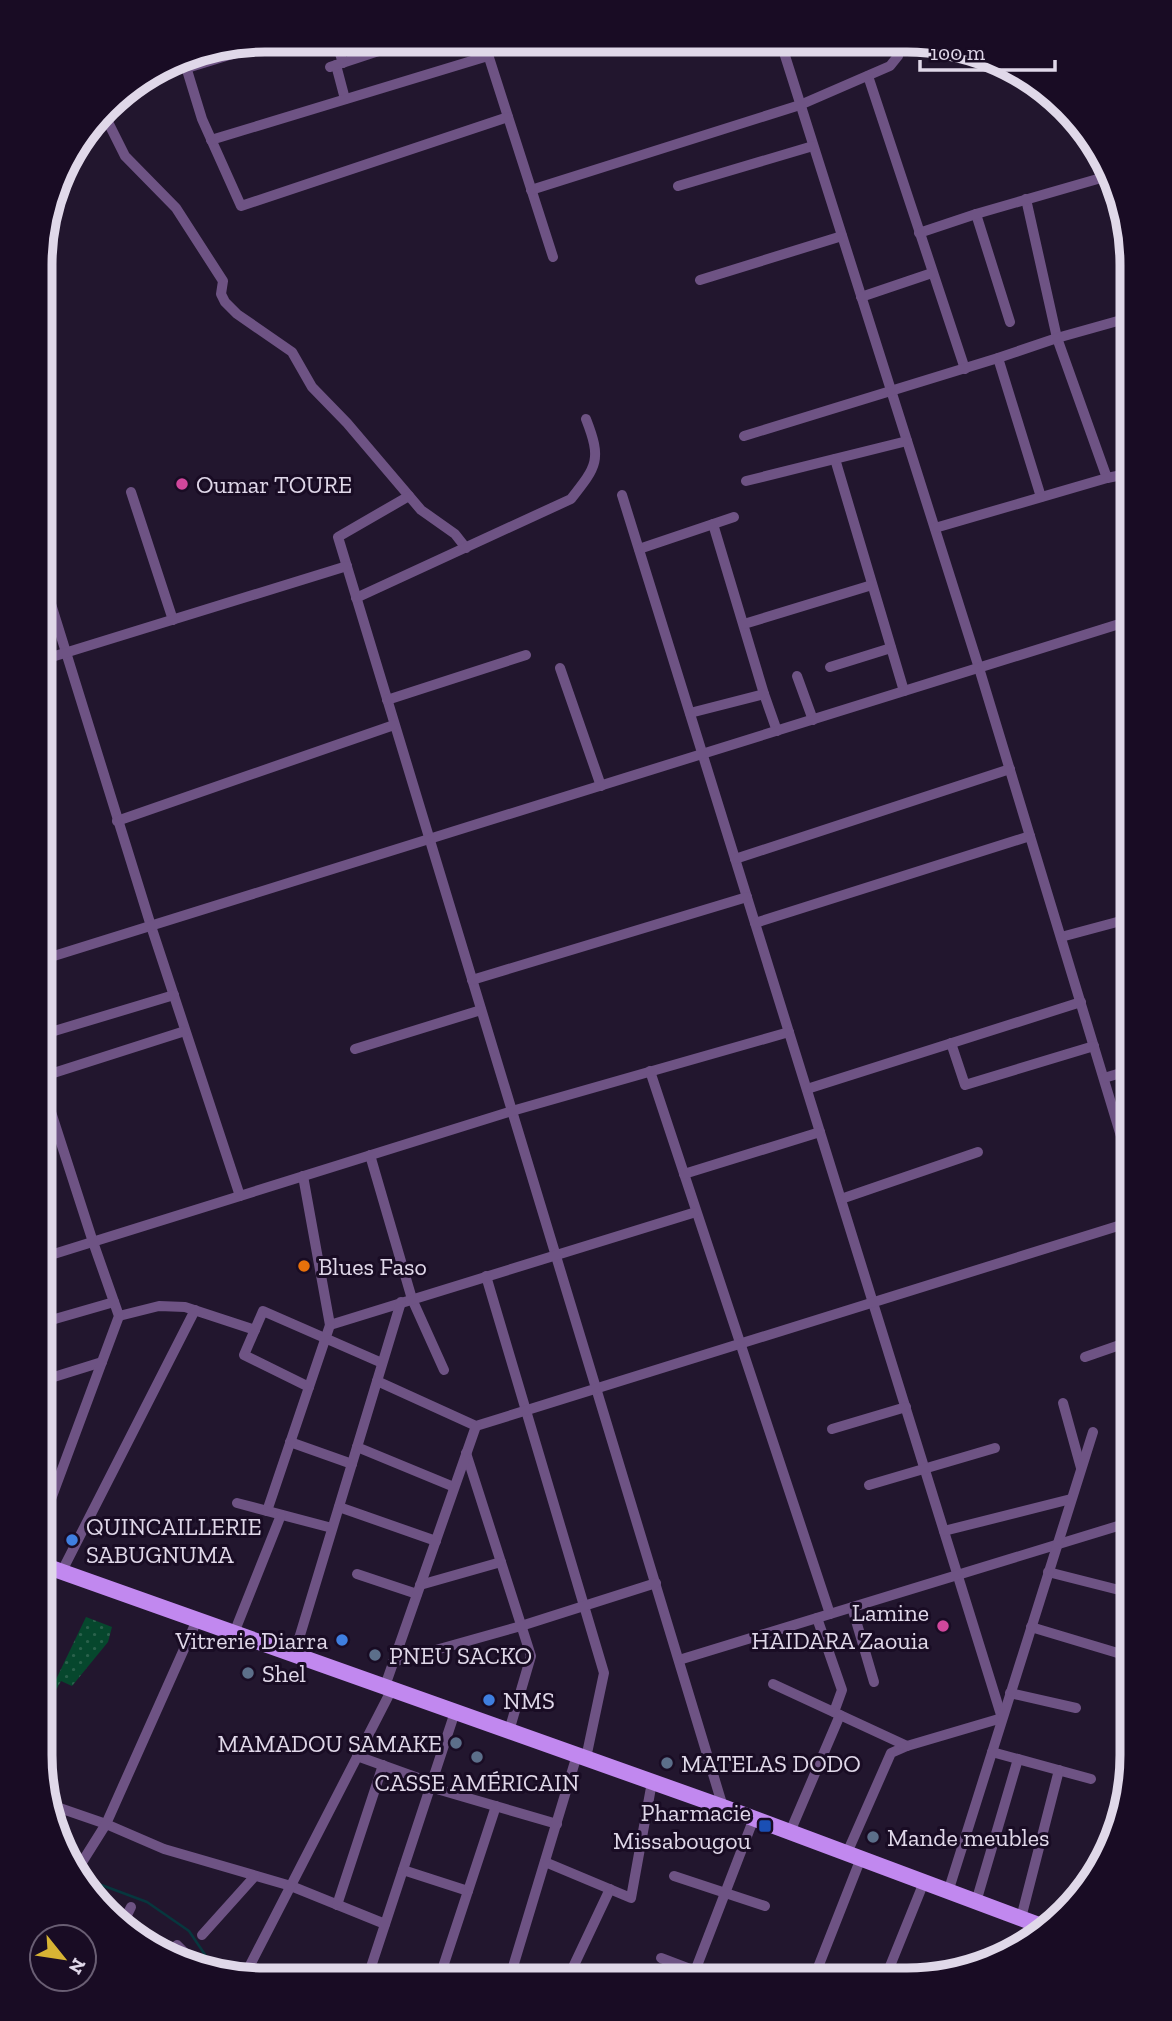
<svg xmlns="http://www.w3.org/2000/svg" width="1172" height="2021" font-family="'Zilla Slab',serif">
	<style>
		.park { fill: url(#park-dots) }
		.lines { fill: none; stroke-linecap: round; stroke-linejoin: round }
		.stream { stroke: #07373e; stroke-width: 2.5 }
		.minor { stroke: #6e5384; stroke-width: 10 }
		.primary { stroke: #c188ef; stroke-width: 16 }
		.hotel-dot { fill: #d1479c; stroke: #190c24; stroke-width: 2.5 }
		.food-dot { fill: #e8710a; stroke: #190c24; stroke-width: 2.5 }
		.shop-dot { fill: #3f7fe0; stroke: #190c24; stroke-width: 2.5 }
		.service-dot { fill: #5c6f8a; stroke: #190c24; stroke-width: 2.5 }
		.transit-dot { fill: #1a4fb4; stroke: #190c24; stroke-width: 2.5 }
		.labels { text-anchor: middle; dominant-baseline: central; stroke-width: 6; stroke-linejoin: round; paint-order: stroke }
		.poi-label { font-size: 24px; fill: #e0d8e9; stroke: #190c24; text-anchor: start }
		.rim { fill: none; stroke: #e0d8e9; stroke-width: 9 }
	</style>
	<defs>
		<pattern id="park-dots" width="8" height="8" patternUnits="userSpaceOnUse" patternTransform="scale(1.75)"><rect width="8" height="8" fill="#06472d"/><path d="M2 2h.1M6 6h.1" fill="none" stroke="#2a614b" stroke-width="1.8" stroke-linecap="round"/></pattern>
	</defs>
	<rect width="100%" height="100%" fill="#22162e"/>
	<path class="park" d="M86 1617 112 1627 108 1642 72 1686 61 1681 52 1697 48 1696Z"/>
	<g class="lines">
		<path class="stream" d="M88 1880 147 1902 189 1931 210 1962 243 1979"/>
		<g class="minor">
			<path d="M336 41 343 63"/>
			<path d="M484 42 553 257"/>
			<path d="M781 43 979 668 1131 1169"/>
			<path d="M183 57 202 119 241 206 508 117"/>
			<path d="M336 65 345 99"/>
			<path d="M330 67 409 41"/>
			<path d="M187 68 278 40"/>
			<path d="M868 76 965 369"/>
			<path d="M104 114 125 156 176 208 223 281 221 294 225 302 237 314 292 352 312 387 347 423 421 510 455 534 466 548"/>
			<path d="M211 140 488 56"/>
			<path d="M678 186 813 146"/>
			<path d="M531 190 800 105 890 66 898 56 901 44"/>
			<path d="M1026 199 1057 338 1107 478"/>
			<path d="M976 214 1010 322"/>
			<path d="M919 233 976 214 1108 176"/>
			<path d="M700 280 842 236"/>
			<path d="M861 297 932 273"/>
			<path d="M998 358 1041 497"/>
			<path d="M744 436 998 358 1057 338 1132 317"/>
			<path d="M835 459 904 691"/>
			<path d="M746 481 907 441"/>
			<path d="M131 492 173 620"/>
			<path d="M622 495 1002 1718 907 1746 891 1753 847 1853"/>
			<path d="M409 496 338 537 723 1807"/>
			<path d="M713 524 764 694 777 731"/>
			<path d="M935 528 1107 478 1132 473"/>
			<path d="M639 549 734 517"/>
			<path d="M42 575 151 926 240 1196"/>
			<path d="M356 598 571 499C597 466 602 460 586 419"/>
			<path d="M744 624 872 585"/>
			<path d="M42 660 347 566"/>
			<path d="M830 667 891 648"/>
			<path d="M560 668 601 786"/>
			<path d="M797 676 813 720"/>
			<path d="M387 700 526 655"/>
			<path d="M690 713 764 694"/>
			<path d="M117 821 394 725"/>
			<path d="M735 859 1010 769"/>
			<path d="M755 923 1030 836"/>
			<path d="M1061 937 1132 918"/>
			<path d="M41 960 1132 620"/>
			<path d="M472 980 747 897"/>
			<path d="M41 1035 174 995"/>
			<path d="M951 1043 965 1085 1094 1046"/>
			<path d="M355 1049 481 1010"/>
			<path d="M650 1071 830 1614"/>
			<path d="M41 1077 185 1031"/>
			<path d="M1104 1078 1131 1070"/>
			<path d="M807 1089 1081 1002"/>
			<path d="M370 1155 412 1299 444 1370"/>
			<path d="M684 1174 820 1132"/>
			<path d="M841 1199 978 1152"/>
			<path d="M41 1258 512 1111 789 1032"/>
			<path d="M486 1276 604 1673 586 1758"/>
			<path d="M119 1316 159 1306 185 1307 255 1330"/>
			<path d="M41 1323 114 1302"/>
			<path d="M330 1325 696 1212"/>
			<path d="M1085 1357 1131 1341"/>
			<path d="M41 1381 102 1362"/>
			<path d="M377 1381 476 1426 1131 1222"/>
			<path d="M309 1387 244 1355 263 1311 382 1363"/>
			<path d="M1063 1403 1081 1468"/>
			<path d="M832 1429 906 1407"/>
			<path d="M290 1442 352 1464"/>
			<path d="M357 1447 454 1487"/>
			<path d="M466 1453 531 1656 509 1731"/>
			<path d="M869 1485 995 1448"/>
			<path d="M237 1503 332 1528"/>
			<path d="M339 1507 436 1541"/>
			<path d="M267 1511 330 1325 303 1176"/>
			<path d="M41 1526 119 1316 93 1242 41 1081"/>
			<path d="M944 1531 1071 1499"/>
			<path d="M62 1571 195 1310"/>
			<path d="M1048 1572 1131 1593"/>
			<path d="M357 1574 417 1594"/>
			<path d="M40 1585 49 1567"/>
			<path d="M420 1585 501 1562"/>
			<path d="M852 1607 874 1682"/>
			<path d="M817 1618 842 1690 834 1712"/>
			<path d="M1031 1627 1121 1654"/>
			<path d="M234 1633 281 1515"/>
			<path d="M294 1655 401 1302"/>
			<path d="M679 1660 1131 1522"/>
			<path d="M393 1662 521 1626 656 1583"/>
			<path d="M773 1684 907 1746"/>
			<path d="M385 1686 476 1426"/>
			<path d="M1010 1693 1076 1708"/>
			<path d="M992 1752 1091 1779"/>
			<path d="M357 1756 432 1783"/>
			<path d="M430 1787 557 1824"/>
			<path d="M48 1804 106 1824 164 1849 291 1886 385 1924"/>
			<path d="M790 1832 840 1715"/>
			<path d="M545 1862 631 1898 652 1782"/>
			<path d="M79 1867 106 1824 197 1620"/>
			<path d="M403 1870 468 1891"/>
			<path d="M674 1876 765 1906"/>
			<path d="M948 1892 1093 1432"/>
			<path d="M976 1902 1018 1759"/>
			<path d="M337 1905 383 1765"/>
			<path d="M1021 1918 1059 1770"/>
			<path d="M121 1927 131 1907"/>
			<path d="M202 1935 255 1876"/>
			<path d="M1025 1946 1034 1923"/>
			<path d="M170 1958 177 1945 202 1970"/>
			<path d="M661 1958 719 1980"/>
			<path d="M247 1971 392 1689"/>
			<path d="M695 1971 754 1818"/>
			<path d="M887 1974 907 1981"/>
			<path d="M367 1979 455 1712"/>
			<path d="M439 1979 496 1806"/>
			<path d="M509 1980 577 1755"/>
			<path d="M567 1980 610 1889"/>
			<path d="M813 1980 861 1858"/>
			<path d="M884 1981 924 1882"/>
		</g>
		<path class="primary" d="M40 1564 723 1807 1047 1928"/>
	</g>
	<g class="hotel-dot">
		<circle cx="182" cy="484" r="7"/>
		<circle cx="943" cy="1626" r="7"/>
	</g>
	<circle class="food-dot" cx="304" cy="1266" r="7"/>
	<g class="shop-dot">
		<circle cx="72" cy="1540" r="7"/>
		<circle cx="342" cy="1640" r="7"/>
		<circle cx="489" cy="1700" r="7"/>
	</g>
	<g class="service-dot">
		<circle cx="375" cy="1655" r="7"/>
		<circle cx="248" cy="1673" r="7"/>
		<circle cx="456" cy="1743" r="7"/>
		<circle cx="477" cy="1757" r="7"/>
		<circle cx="667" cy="1763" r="7"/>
		<circle cx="873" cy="1837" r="7"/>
	</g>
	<rect class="transit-dot" x="758" y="1819" width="14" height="14" rx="3.5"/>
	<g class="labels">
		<g class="poi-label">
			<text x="196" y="484">Oumar TOURE</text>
			<text x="318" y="1266">Blues Faso</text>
			<text x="86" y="1526">QUINCAILLERIE<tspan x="86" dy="28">SABUGNUMA</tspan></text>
			<text x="929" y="1612" text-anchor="end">Lamine<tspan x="929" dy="28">HAIDARA Zaouia</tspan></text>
			<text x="328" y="1640" text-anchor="end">Vitrerie Diarra</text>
			<text x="389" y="1655">PNEU SACKO</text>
			<text x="262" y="1673">Shel</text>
			<text x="503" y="1700">NMS</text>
			<text x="442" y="1743" text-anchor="end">MAMADOU SAMAKE</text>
			<text x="681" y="1763">MATELAS DODO</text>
			<text x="477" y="1782" text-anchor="middle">CASSE AMÉRICAIN</text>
			<text x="751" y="1812" text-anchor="end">Pharmacie<tspan x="751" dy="28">Missabougou</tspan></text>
			<text x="887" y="1837">Mande meubles</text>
		</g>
	</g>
	<path d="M0 0H1172V2021H0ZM265 52H907A213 213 0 0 1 1120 265V1755A213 213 0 0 1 907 1968H265A213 213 0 0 1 52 1755V265A213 213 0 0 1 265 52Z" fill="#190c24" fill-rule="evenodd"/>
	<path class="rim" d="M265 52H907A213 213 0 0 1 1120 265V1755A213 213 0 0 1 907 1968H265A213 213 0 0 1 52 1755V265A213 213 0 0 1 265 52Z"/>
	<g transform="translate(63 1958) rotate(120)"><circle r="33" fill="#190c24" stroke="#695e73" stroke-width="2"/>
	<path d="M0-5L12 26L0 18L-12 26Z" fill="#d8b434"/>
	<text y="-10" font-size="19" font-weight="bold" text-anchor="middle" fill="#e0d8e9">N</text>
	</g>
	<path d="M920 60v10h135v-10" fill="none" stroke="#e0d8e9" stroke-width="3.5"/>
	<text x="930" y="60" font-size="21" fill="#e0d8e9" stroke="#190c24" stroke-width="5" paint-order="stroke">100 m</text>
</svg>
